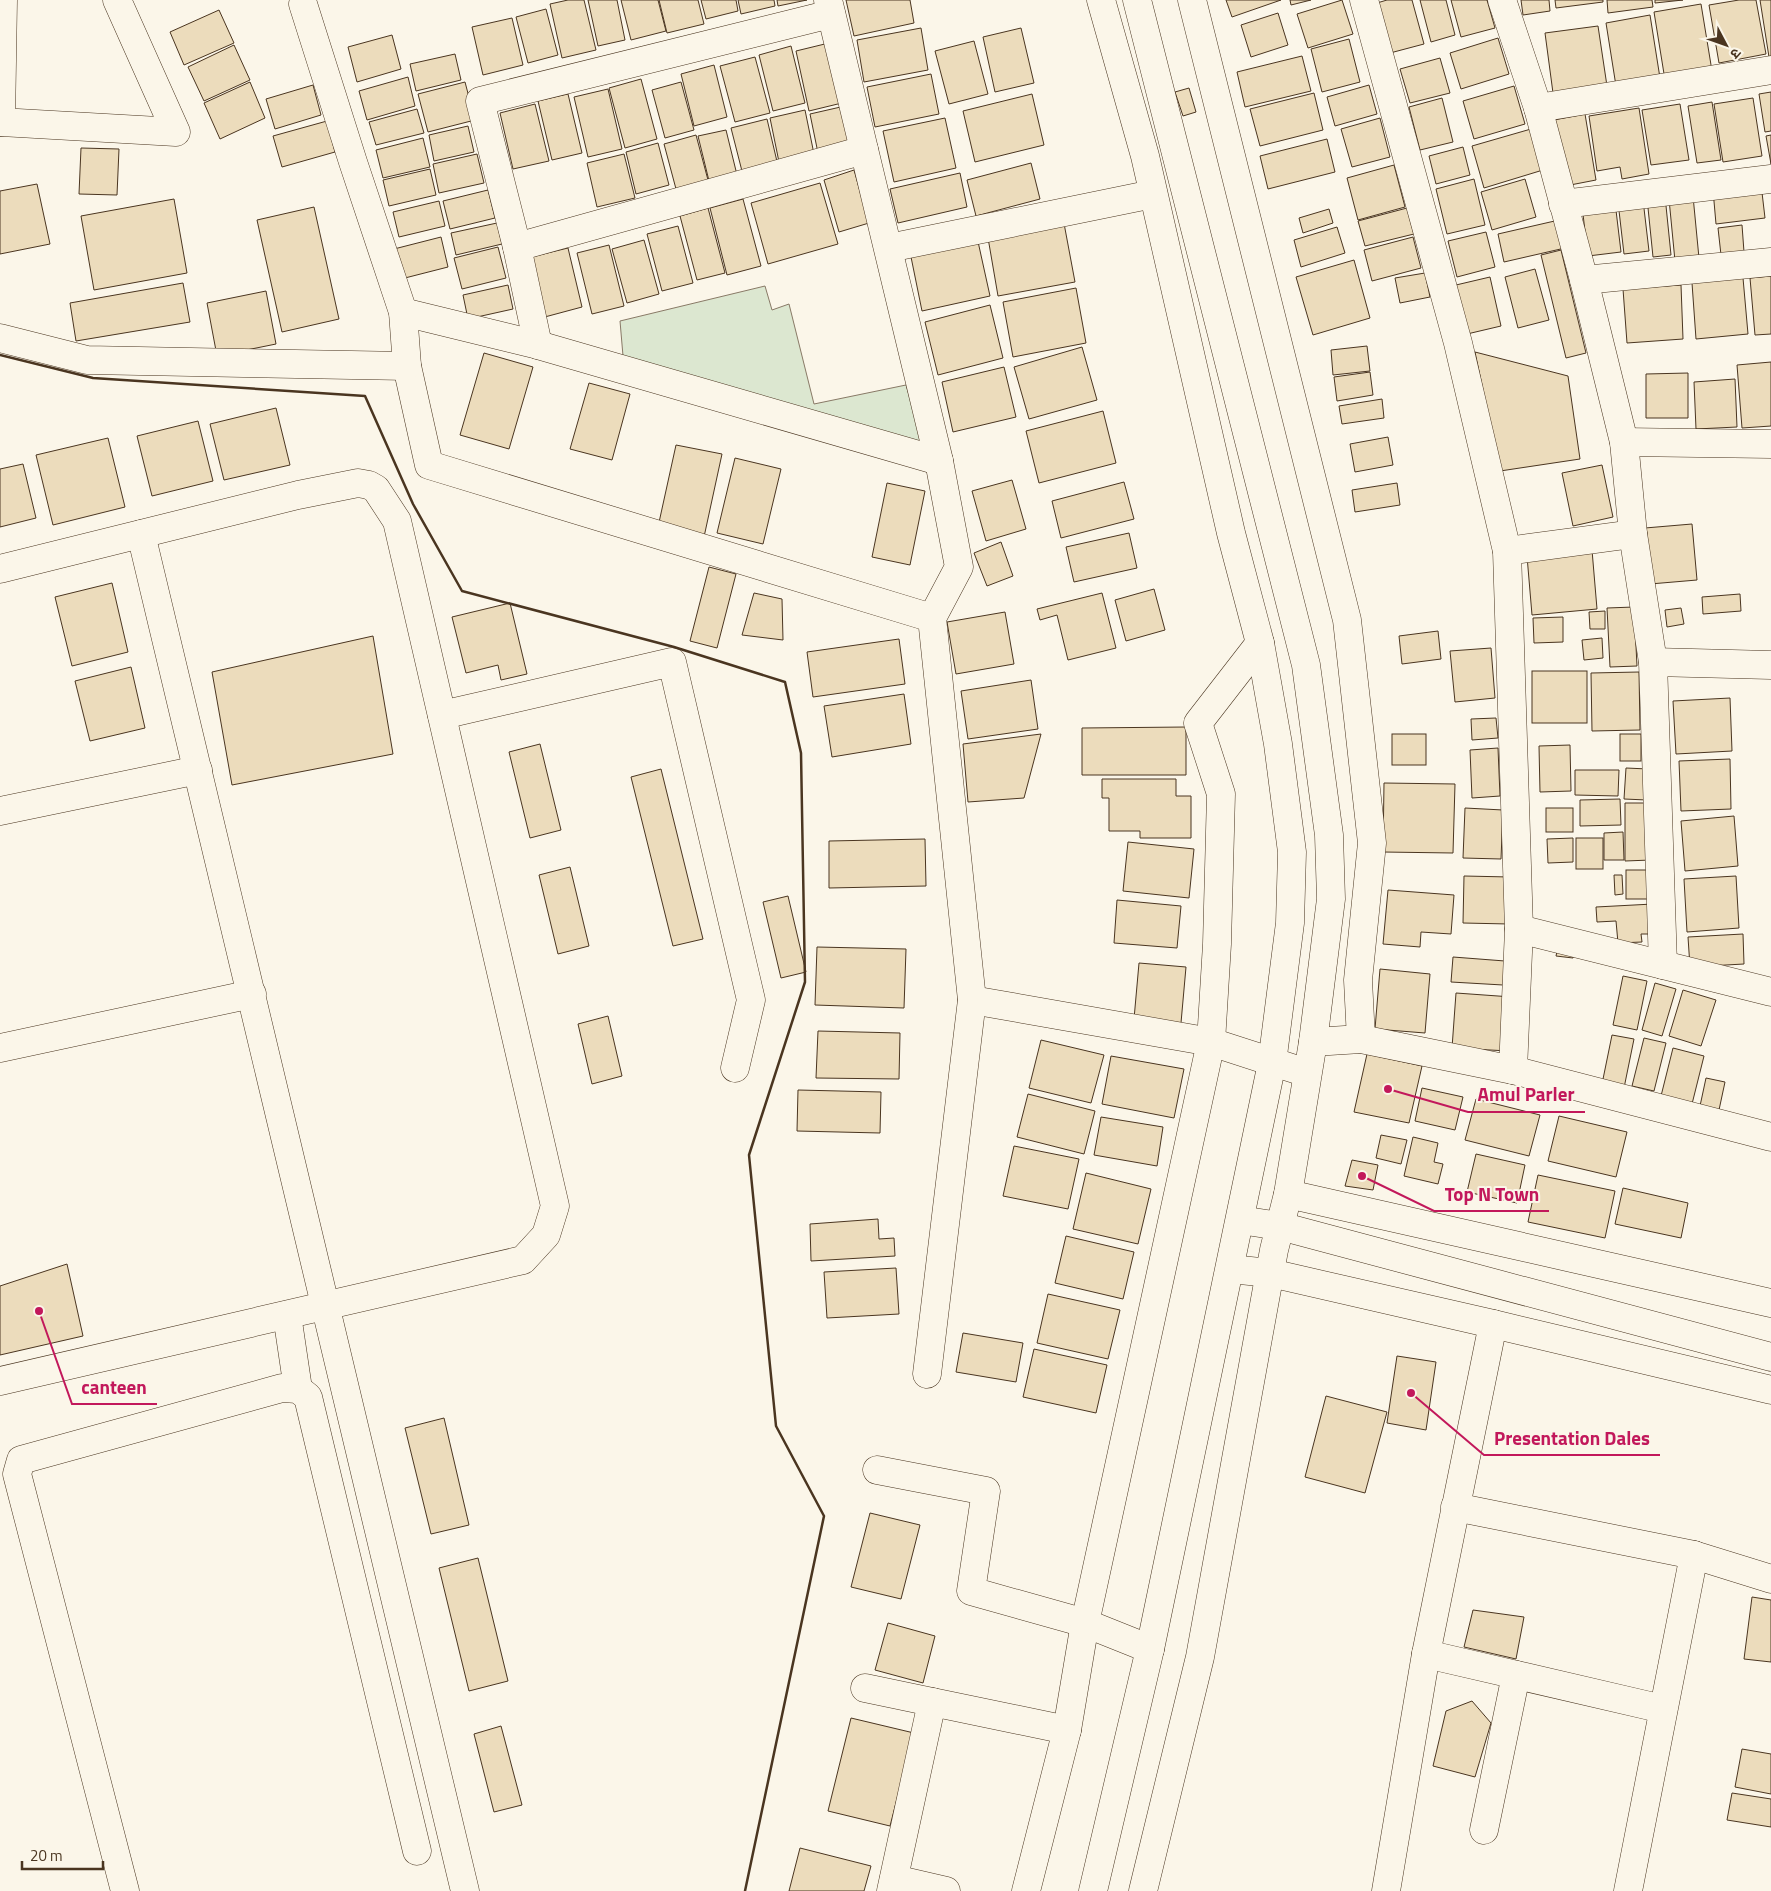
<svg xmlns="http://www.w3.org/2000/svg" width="1771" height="1891" font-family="'Titillium Web','Noto Sans Devanagari',sans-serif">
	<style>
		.green { fill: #dce7d0; stroke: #887966 }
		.building { fill: #ecdcbc; stroke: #4a3520 }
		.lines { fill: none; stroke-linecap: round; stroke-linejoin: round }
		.minor-casing { stroke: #4a3520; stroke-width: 29 }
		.major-casing { stroke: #4a3520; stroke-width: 29 }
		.minor { stroke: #fbf6e9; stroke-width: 28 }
		.major { stroke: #fbf6e9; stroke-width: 28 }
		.wall { stroke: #4a3520; stroke-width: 2.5 }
		.leader { fill: none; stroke: #c2185b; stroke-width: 2 }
		.callout-dot { fill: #c2185b; stroke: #fbf6e9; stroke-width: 2 }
		.callout-label { font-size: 19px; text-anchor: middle; font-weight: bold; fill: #c2185b; stroke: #fbf6e9; stroke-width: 4; stroke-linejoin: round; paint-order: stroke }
	</style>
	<rect width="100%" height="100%" fill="#fbf6e9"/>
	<path class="green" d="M765 286 772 310 789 304 814 404 906 385 925 449 623 356 620 321Z"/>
	<g class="building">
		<path d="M568 0H584L596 50 562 58 550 4Z"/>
		<path d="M588 0H617L625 40 598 46Z"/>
		<path d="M621 0H658L666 31 631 40Z"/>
		<path d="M659 0H698L704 24 667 33Z"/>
		<path d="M701 0H736L738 11 706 19Z"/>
		<path d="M738 0H774L775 6 741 14Z"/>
		<path d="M777 0H807L778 6Z"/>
		<path d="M846 0H910L914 23 854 36Z"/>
		<path d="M1226 0H1281L1232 17Z"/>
		<path d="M1290 0H1311L1291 5Z"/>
		<path d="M1342 0 1353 34 1308 48 1297 14Z"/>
		<path d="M1387 0H1412L1424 44 1390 53 1377 3Z"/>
		<path d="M1420 0H1446L1455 35 1431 42Z"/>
		<path d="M1451 0H1487L1495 28 1461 37Z"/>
		<path d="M1521 0H1549L1550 11 1523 15Z"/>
		<path d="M1555 0H1603V2L1556 8Z"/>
		<path d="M1607 0H1652L1653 7 1608 13Z"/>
		<path d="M1655 0H1683L1655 3Z"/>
		<path d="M1739 0H1756L1766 54 1719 63 1709 5Z"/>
		<path d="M1760 0H1771V57H1769Z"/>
		<path d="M1701 4 1712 71 1665 80 1654 12Z"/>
		<path d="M546 9 558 55 528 63 516 17Z"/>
		<path d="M219 10 234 43 184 65 170 32Z"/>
		<path d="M1278 13 1288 45 1251 57 1241 25Z"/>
		<path d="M1650 15 1660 78 1616 86 1606 23Z"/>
		<path d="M512 18 523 65 483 75 472 27Z"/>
		<path d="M1598 26 1607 86 1553 93 1545 33Z"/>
		<path d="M921 28 928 70 864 82 857 40Z"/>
		<path d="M1021 28 1034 83 995 92 983 37Z"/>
		<path d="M392 35 401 69 357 82 348 47Z"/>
		<path d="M1498 38 1509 74 1461 89 1450 53Z"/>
		<path d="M1349 39 1360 82 1322 92 1311 49Z"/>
		<path d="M974 41 988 94 949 104 935 51Z"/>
		<path d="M833 42 846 102 809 111 796 51Z"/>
		<path d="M234 45 250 80 204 101 188 67Z"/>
		<path d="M791 46 805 103 773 111 759 55Z"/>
		<path d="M455 54 461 80 416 91 410 64Z"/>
		<path d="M1302 56 1311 91 1245 107 1237 72Z"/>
		<path d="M755 57 770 113 735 122 720 66Z"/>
		<path d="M1440 58 1450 93 1410 103 1400 69Z"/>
		<path d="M714 65 727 117 694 126 681 74Z"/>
		<path d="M931 74 939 114 875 127 867 87Z"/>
		<path d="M408 77 415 106 367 120 359 91Z"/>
		<path d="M641 79 657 139 625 148 609 88Z"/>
		<path d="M250 82 265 118 220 139 204 103Z"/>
		<path d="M465 82 475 120 428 132 418 94Z"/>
		<path d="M681 82 694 130 665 138 652 90Z"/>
		<path d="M313 85 321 115 275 129 266 99Z"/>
		<path d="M1369 85 1377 114 1335 126 1327 97Z"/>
		<path d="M1514 86 1525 124 1474 139 1463 101Z"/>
		<path d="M1189 88 1196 112 1183 116 1175 92Z"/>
		<path d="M608 89 622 149 588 157 574 97Z"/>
		<path d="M1771 92V131L1765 132 1759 94Z"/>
		<path d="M1314 93 1323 130 1260 146 1250 109Z"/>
		<path d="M568 94 582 153 552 160 538 101Z"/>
		<path d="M1032 94 1044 145 975 162 963 111Z"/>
		<path d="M1442 98 1453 142 1420 150 1409 107Z"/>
		<path d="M1753 98 1762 156 1723 162 1714 104Z"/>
		<path d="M1712 102 1721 160 1697 163 1688 106Z"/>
		<path d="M535 104 549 161 513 169 500 113Z"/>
		<path d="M1680 104 1689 160 1651 165 1642 110Z"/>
		<path d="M845 106 853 146 818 153 810 114Z"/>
		<path d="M1639 108 1649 174 1622 179 1620 167 1597 171 1589 116Z"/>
		<path d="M417 109 424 133 376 145 369 122Z"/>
		<path d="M805 110 814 154 779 162 770 118Z"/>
		<path d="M1585 114 1596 180 1565 186 1554 120Z"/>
		<path d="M945 118 956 168 894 182 883 131Z"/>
		<path d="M1380 118 1390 157 1352 167 1341 129Z"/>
		<path d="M767 119 779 170 744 179 731 128Z"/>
		<path d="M327 121 335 152 282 167 273 136Z"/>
		<path d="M468 126 474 152 434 161 429 135Z"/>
		<path d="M1531 129 1543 170 1484 188 1472 146Z"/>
		<path d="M726 130 738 179 710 185 698 136Z"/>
		<path d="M696 135 708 180 676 189 664 144Z"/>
		<path d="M1771 135V164L1766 136Z"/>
		<path d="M423 138 430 167 383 178 376 150Z"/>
		<path d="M1327 139 1335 172 1268 189 1260 156Z"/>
		<path d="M658 143 669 185 636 194 626 152Z"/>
		<path d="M1463 147 1470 175 1436 184 1429 156Z"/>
		<path d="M81 148 119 149 117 195 79 194Z"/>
		<path d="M477 154 484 183 439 193 433 164Z"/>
		<path d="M624 154 635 198 597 207 587 163Z"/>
		<path d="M1031 163 1040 199 976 216 967 180Z"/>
		<path d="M1394 165 1405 207 1358 220 1347 178Z"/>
		<path d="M430 169 436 195 389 206 383 180Z"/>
		<path d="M854 170 869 223 839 232 824 180Z"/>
		<path d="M960 173 967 207 898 223 890 189Z"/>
		<path d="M1474 179 1485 225 1447 234 1436 189Z"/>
		<path d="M1525 179 1536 217 1492 230 1481 192Z"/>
		<path d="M820 183 838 244 768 264 751 203Z"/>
		<path d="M37 184 50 244 0 254V191Z"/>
		<path d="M1761 184 1765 218 1716 224 1713 190Z"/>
		<path d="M488 190 495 218 450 229 443 201Z"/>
		<path d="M1665 196 1671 255 1653 257 1647 198Z"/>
		<path d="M1693 196 1699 258 1675 261 1669 199Z"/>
		<path d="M174 199 187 273 94 290 81 216Z"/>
		<path d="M743 199 761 266 727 275 710 208Z"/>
		<path d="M1643 200 1649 251 1624 254 1618 202Z"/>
		<path d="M439 201 445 226 399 237 393 212Z"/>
		<path d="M1615 202 1621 252 1588 256 1582 206Z"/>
		<path d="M314 207 339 319 282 332 257 220Z"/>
		<path d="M708 208 725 273 697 280 680 216Z"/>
		<path d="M1407 208 1414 234 1365 246 1358 221Z"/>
		<path d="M1329 209 1333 223 1303 233 1299 218Z"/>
		<path d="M1063 218 1075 282 998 296 987 232Z"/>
		<path d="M1559 220 1565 248 1504 262 1498 234Z"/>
		<path d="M497 223 502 244 456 255 451 233Z"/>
		<path d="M1742 225 1744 252 1721 255 1718 228Z"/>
		<path d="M678 226 693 283 662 291 647 234Z"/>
		<path d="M1337 227 1345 253 1301 267 1294 240Z"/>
		<path d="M1486 232 1495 267 1457 277 1448 241Z"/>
		<path d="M441 237 448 267 401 279 394 249Z"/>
		<path d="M977 237 990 296 922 311 910 252Z"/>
		<path d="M1413 237 1421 268 1372 281 1364 250Z"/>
		<path d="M644 240 659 294 627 303 612 249Z"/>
		<path d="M609 245 624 306 592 314 577 253Z"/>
		<path d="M498 247 506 278 462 289 454 258Z"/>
		<path d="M568 248 582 307 541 318 527 258Z"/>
		<path d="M1561 250 1586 353 1566 358 1541 255Z"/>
		<path d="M1354 260 1370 318 1313 335 1296 277Z"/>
		<path d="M1535 269 1549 320 1518 328 1505 277Z"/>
		<path d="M1425 273 1430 297 1400 303 1395 278Z"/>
		<path d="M1771 276V334L1755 335 1750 278Z"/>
		<path d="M1490 277 1501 326 1467 334 1456 285Z"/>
		<path d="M1743 278 1748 334 1696 339 1692 283Z"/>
		<path d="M183 283 190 322 76 341 70 303Z"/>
		<path d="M508 285 513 309 468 319 463 295Z"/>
		<path d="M1681 285 1683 339 1627 343 1623 289Z"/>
		<path d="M1076 288 1086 343 1013 357 1003 302Z"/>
		<path d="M266 291 276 344 217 356 207 303Z"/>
		<path d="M990 305 1003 358 938 375 925 322Z"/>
		<path d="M1367 346 1370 371 1333 375 1331 350Z"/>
		<path d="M1082 347 1097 400 1029 419 1014 367Z"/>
		<path d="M1475 352 1568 376 1580 459 1500 471Z"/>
		<path d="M484 353 533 367 509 449 460 435Z"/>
		<path d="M1771 362V426L1742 428 1737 365Z"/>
		<path d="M1004 367 1016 417 953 432 942 382Z"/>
		<path d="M1370 372 1373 395 1337 401 1334 377Z"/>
		<path d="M1688 373V418H1646V374Z"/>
		<path d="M1735 379 1737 427 1696 429 1694 382Z"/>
		<path d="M589 383 630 394 612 460 570 449Z"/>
		<path d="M1382 399 1384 418 1342 424 1339 406Z"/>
		<path d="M276 408 290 465 224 480 210 424Z"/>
		<path d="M1103 411 1116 463 1039 483 1026 431Z"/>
		<path d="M198 421 213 481 152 496 137 436Z"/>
		<path d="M1388 437 1393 465 1355 472 1350 444Z"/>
		<path d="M108 438 125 507 53 525 36 455Z"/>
		<path d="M676 445 722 454 704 537 658 527Z"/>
		<path d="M735 458 781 469 763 544 717 533Z"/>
		<path d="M23 464 36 518 0 527V469Z"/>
		<path d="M1602 465 1613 517 1573 526 1562 473Z"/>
		<path d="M1012 480 1026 529 986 541 972 491Z"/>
		<path d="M1124 482 1134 519 1061 538 1052 501Z"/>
		<path d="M887 483 925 491 910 565 872 557Z"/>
		<path d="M1397 483 1400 505 1355 512 1352 490Z"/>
		<path d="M1692 524 1697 580 1650 584 1645 528Z"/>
		<path d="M1129 533 1137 568 1074 582 1066 547Z"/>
		<path d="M1001 542 1013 576 987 586 974 553Z"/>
		<path d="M1592 550 1597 609 1532 615 1527 556Z"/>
		<path d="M709 567 736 574 717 648 690 641Z"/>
		<path d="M112 583 128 652 72 666 55 597Z"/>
		<path d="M1154 589 1165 630 1126 641 1115 600Z"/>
		<path d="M754 593 782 599 783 640 742 635Z"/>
		<path d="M1102 593 1116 648 1068 660 1057 615 1040 620 1037 609Z"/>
		<path d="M1740 594 1741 611 1703 614 1702 597Z"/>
		<path d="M510 603 527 674 501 680 498 665 466 673 452 617Z"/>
		<path d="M1634 607 1637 666 1610 667 1607 608Z"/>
		<path d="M1681 608 1684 624 1667 627 1665 610Z"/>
		<path d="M1605 611V629H1590L1589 612Z"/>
		<path d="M1005 612 1014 664 956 674 947 622Z"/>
		<path d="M1563 617V642L1534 643 1533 618Z"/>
		<path d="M1438 631 1441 659 1402 664 1399 636Z"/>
		<path d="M373 636 393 754 232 785 212 672Z"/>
		<path d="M1602 638 1603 658 1584 660 1582 640Z"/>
		<path d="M899 639 905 684 813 697 807 652Z"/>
		<path d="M1491 648 1495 698 1455 702 1450 651Z"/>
		<path d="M131 667 145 728 90 741 75 681Z"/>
		<rect x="1532" y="671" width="55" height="52"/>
		<path d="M1639 672 1640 730 1592 731 1591 673Z"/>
		<path d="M1031 680 1038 729 968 739 961 691Z"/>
		<path d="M904 694 911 744 832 757 824 706Z"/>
		<path d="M1730 698 1732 751 1676 754 1673 701Z"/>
		<path d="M1496 718 1498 738 1472 740 1471 719Z"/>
		<path d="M1186 727V775H1082V728Z"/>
		<path d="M1041 734 1024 798 968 802 963 744Z"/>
		<rect x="1392" y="734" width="34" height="31"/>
		<rect x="1620" y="734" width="21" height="27"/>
		<path d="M540 744 561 830 530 838 509 752Z"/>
		<path d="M1570 745 1571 791 1540 792 1539 746Z"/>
		<path d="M1498 748 1500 796 1472 798 1470 750Z"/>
		<path d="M1730 759 1731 809 1681 811 1679 761Z"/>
		<path d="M1626 768 1648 769 1647 800 1624 799Z"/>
		<path d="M661 769 703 939 673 946 631 777Z"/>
		<path d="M1575 770H1619L1618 796 1575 795Z"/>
		<path d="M1102 779H1176V796H1191V838H1140V831H1109V798H1102Z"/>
		<path d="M1384 783 1455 784 1453 853 1383 852Z"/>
		<path d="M1620 799 1621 825 1580 826V800Z"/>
		<path d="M1625 803H1650L1651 860 1625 861Z"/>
		<path d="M1465 808 1503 810 1501 859 1463 858Z"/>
		<rect x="1546" y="808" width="27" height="24"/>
		<path d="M1734 816 1738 866 1685 871 1681 821Z"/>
		<path d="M1623 832 1624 860H1604V833Z"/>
		<path d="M1573 838V862L1548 863 1547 839Z"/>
		<rect x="1576" y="838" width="27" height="31"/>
		<path d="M925 839 926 886 829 888V841Z"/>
		<path d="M1128 842 1194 849 1189 898 1123 891Z"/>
		<path d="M570 867 589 946 558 954 539 875Z"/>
		<rect x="1626" y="870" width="23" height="29"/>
		<path d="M1614 875H1622L1623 894 1615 895Z"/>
		<path d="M1464 876 1510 877 1509 924 1463 923Z"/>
		<path d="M1736 876 1739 928 1687 932 1684 879Z"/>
		<path d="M1388 890 1454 895 1451 934 1421 932 1420 947 1383 944Z"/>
		<path d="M788 896 806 972 781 978 763 902Z"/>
		<path d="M1117 900 1181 906 1177 948 1114 943Z"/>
		<path d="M1653 904 1655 934H1641L1642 942 1618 943 1616 921 1597 922 1596 907Z"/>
		<path d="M1743 934 1744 964 1690 967 1688 937Z"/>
		<path d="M817 947 906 949 904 1008 815 1005Z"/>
		<path d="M1558 947 1575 949 1573 958 1556 956Z"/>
		<path d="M1453 957 1505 961 1503 985 1451 982Z"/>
		<path d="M1139 963 1186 967 1181 1023 1134 1019Z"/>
		<path d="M1380 969 1430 974 1425 1033 1375 1029Z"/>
		<path d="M1623 976 1647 981 1637 1030 1613 1025Z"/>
		<path d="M1655 983 1676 989 1662 1036 1642 1030Z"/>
		<path d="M1683 990 1716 1000 1701 1046 1669 1036Z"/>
		<path d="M1456 993 1512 997 1509 1051 1452 1048Z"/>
		<path d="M608 1016 622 1076 592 1084 578 1024Z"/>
		<path d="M818 1031 900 1033 899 1079 816 1078Z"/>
		<path d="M1612 1035 1634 1039 1624 1088 1602 1084Z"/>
		<path d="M1644 1038 1666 1043 1654 1091 1632 1086Z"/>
		<path d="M1041 1040 1104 1055 1091 1103 1029 1088Z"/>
		<path d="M1673 1048 1704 1056 1692 1104 1661 1096Z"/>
		<path d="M1367 1054 1422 1066 1409 1123 1354 1112Z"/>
		<path d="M1111 1056 1184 1069 1174 1118 1102 1104Z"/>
		<path d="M1706 1078 1725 1082 1719 1110 1700 1106Z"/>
		<path d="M1422 1088 1463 1097 1455 1130 1415 1121Z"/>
		<path d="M798 1090 881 1092 880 1133 797 1131Z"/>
		<path d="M1028 1094 1095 1111 1084 1154 1017 1137Z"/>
		<path d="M1476 1099 1540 1115 1529 1156 1465 1140Z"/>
		<path d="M1559 1116 1627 1132 1616 1177 1548 1161Z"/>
		<path d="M1101 1117 1163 1127 1157 1166 1094 1155Z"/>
		<path d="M1381 1135 1407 1140 1401 1164 1376 1158Z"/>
		<path d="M1413 1137 1438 1143 1434 1162 1443 1164 1438 1184 1404 1176Z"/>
		<path d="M1014 1146 1079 1159 1068 1209 1003 1196Z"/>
		<path d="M1476 1154 1525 1165 1517 1203 1467 1192Z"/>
		<path d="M1352 1160 1378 1165 1373 1190 1345 1186Z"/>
		<path d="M1086 1173 1151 1189 1138 1244 1073 1229Z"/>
		<path d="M1538 1175 1615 1191 1605 1238 1528 1222Z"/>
		<path d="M1623 1188 1688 1203 1681 1238 1615 1224Z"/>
		<path d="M878 1219 879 1239 894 1238 895 1256 811 1261 810 1224Z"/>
		<path d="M1066 1236 1134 1252 1123 1299 1055 1283Z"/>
		<path d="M67 1264 83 1336 0 1355V1286Z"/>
		<path d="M896 1268 899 1314 827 1318 824 1272Z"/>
		<path d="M1048 1294 1120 1310 1108 1359 1037 1343Z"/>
		<path d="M963 1333 1023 1343 1016 1382 956 1372Z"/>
		<path d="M1034 1349 1107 1365 1096 1413 1023 1397Z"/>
		<path d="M1397 1356 1436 1362 1426 1430 1387 1423Z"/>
		<path d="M1326 1396 1387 1412 1365 1493 1305 1477Z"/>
		<path d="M444 1418 469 1525 431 1534 405 1428Z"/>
		<path d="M870 1513 920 1525 901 1599 851 1587Z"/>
		<path d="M478 1558 508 1681 469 1691 439 1568Z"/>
		<path d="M1752 1597 1771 1600V1662L1744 1659Z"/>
		<path d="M1473 1610 1524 1617 1516 1659 1464 1647Z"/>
		<path d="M888 1623 935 1636 923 1683 875 1670Z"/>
		<path d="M1472 1701 1491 1723 1475 1777 1433 1766 1446 1711Z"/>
		<path d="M851 1718 914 1733 890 1826 828 1811Z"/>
		<path d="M501 1726 522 1805 494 1812 474 1734Z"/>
		<path d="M1742 1749 1771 1754V1794L1735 1787Z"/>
		<path d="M1732 1793 1771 1799V1827L1727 1820Z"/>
		<path d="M800 1848 871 1866 864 1891H789Z"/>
	</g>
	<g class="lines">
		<g class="minor-casing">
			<g id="minor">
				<path d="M828 0 939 461 959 567 932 618 972 1000 927 1374"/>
				<path d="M1192 0 1347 620 1372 843 1358 980 1361 1039"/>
				<path d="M1364 0 1458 343 1507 551 1519 929 1513 1070"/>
				<path d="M1502 0 1538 108 1584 280 1624 442 1633 534 1653 662 1663 965"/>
				<path d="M303 4 353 162 403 312 407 366 429 465 932 618"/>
				<path d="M1538 108 1771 70"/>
				<path d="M0 122 176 132 117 0"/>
				<path d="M1 122 3 0"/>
				<path d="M1563 204 1771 179"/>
				<path d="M517 247 864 150"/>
				<path d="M889 248 1153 194"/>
				<path d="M1584 280 1771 262"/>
				<path d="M403 312 538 345 939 461"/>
				<path d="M0 338 87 360 407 366"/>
				<path d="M538 345 517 247 480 101 831 14"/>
				<path d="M1624 442 1771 444"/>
				<path d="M141 534 465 1891"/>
				<path d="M1507 551 1633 534"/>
				<path d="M0 569 298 495 358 483 369 485 376 489 397 521 555 1206 546 1235 523 1260 0 1381"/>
				<path d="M1653 662 1771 665"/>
				<path d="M442 715 672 662 751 1000 735 1068"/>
				<path d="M0 811 198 770"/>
				<path d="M1519 929 1771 992"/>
				<path d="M972 1000 1211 1042 1307 1073"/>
				<path d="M1313 1042 1361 1039 1513 1070 1771 1137"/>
				<path d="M0 1048 252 994"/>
				<path d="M1288 1194 1771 1303"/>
				<path d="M1240 1220 1280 1226 1771 1357"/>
				<path d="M1230 1269 1270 1273 1493 1324 1771 1390"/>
				<path d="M287 1315 298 1389"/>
				<path d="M877 1470 986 1491 971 1591 1085 1623 1150 1649"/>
				<path d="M1455 1507 1694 1555 1771 1579"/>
				<path d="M1426 1654 1663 1709"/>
				<path d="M865 1688 932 1702"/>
				<path d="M1484 1830 1516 1675"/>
				<path d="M894 1879 946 1891"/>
				<path d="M125 1891 17 1474 21 1460 282 1388 298 1389 308 1397 417 1851"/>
				<path d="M891 1891 932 1702 1067 1730"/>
				<path d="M1026 1891 1067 1730 1085 1623 1211 1042 1217 944 1221 794 1198 723 1260 643"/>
				<path d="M1386 1891 1426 1654 1493 1324"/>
				<path d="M1628 1891 1694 1555"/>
			</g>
		</g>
		<g class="major-casing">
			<g id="major">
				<path d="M1137 0 1306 665 1329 835 1331 899 1313 1042 1288 1194 1274 1250 1200 1657 1143 1891"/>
				<path d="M1093 1891 1150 1649 1272 1063 1290 923 1292 852 1278 744 1260 643 1231 533 1145 156 1101 0"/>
			</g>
		</g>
		<use href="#minor" class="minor"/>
		<use href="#major" class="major"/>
		<path class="wall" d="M0 355 93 378 365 396 413 504 462 591 674 647 785 682 801 753 805 982 749 1155 776 1426 824 1516 745 1891"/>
	</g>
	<path class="leader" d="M1388 1089L1468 1112H1585M1362 1176L1434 1211H1549M39 1311L72 1404H157M1411 1393L1484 1455H1660"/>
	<g class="callout-dot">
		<circle cx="1388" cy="1089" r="5"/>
		<circle cx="1362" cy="1176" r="5"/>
		<circle cx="39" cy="1311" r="5"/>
		<circle cx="1411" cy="1393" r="5"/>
	</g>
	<g class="callout-label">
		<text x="1526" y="1101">Amul Parler</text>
		<text x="1492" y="1201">Top N Town</text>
		<text x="114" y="1394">canteen</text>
		<text x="1572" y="1445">Presentation Dales</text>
	</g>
	<g transform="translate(1726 45) rotate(131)" stroke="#fbf6e9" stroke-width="4" paint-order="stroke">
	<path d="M0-4L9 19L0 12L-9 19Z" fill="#4a3520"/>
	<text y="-8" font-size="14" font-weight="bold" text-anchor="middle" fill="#4a3520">उ</text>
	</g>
	<path d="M22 1861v8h81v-8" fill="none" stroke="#4a3520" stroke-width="2.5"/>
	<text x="30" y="1861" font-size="15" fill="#4a3520" stroke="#fbf6e9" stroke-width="4" paint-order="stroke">20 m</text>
</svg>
